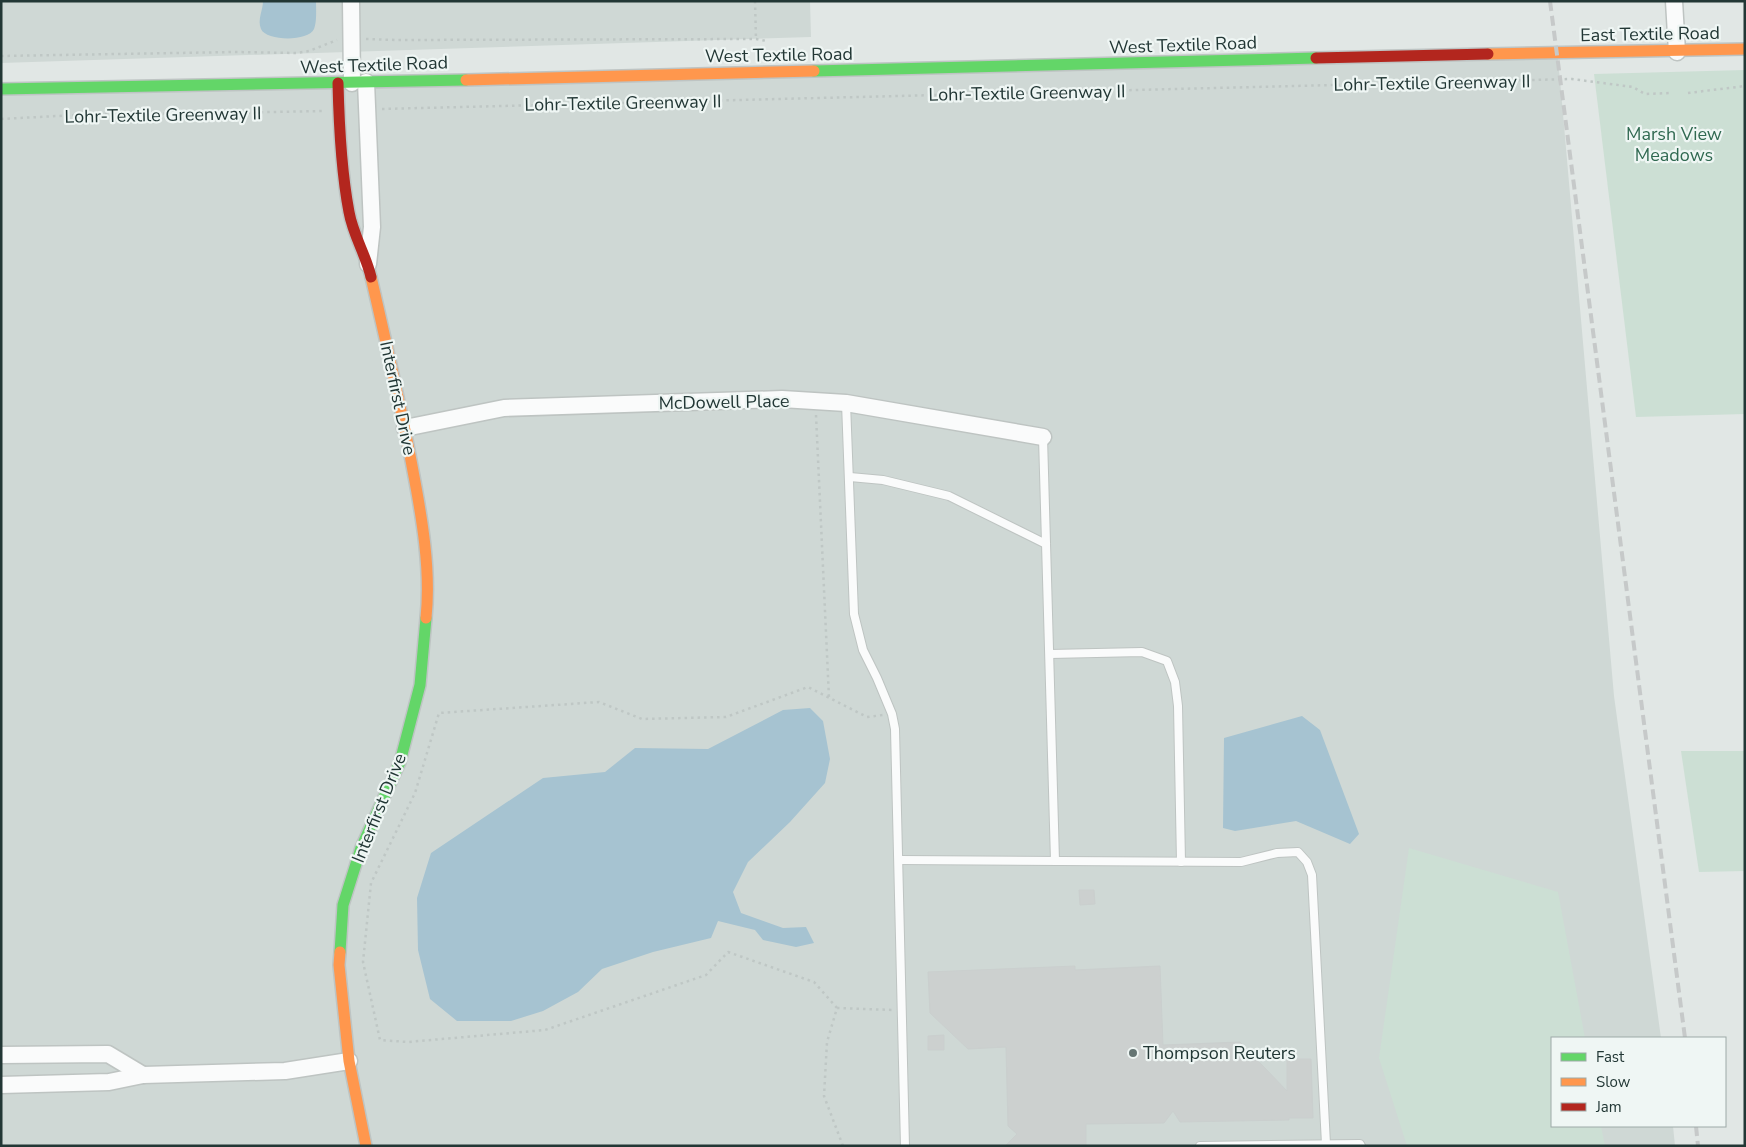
<svg xmlns="http://www.w3.org/2000/svg" width="1746" height="1147" font-family="'Nunito Sans',sans-serif">
	<style>
		.built { fill: #cfd8d5 }
		.green { fill: #ccdfd4 }
		.water { fill: #a6c3d1 }
		.building { fill: #ccd0cf; stroke: #cacfce }
		.lines { fill: none; stroke-linecap: round; stroke-linejoin: round }
		.lane-casing { stroke: #bec4c2; stroke-width: 10 }
		.street-casing { stroke: #bec4c2; stroke-width: 19 }
		.fast-casing { stroke: #bec4c3; stroke-width: 14 }
		.slow-casing { stroke: #bec4c3; stroke-width: 14 }
		.jam-casing { stroke: #bec4c3; stroke-width: 14 }
		.path { stroke: #bfc7c5; stroke-width: 2.5; stroke-dasharray: 2.5 4; stroke-linecap: butt }
		.lane { stroke: #fafbfb; stroke-width: 8 }
		.street { stroke: #fafbfb; stroke-width: 16 }
		.fast { stroke: #63d668; stroke-width: 11 }
		.slow { stroke: #ff974d; stroke-width: 11 }
		.jam { stroke: #b3261e; stroke-width: 11 }
		.rail { stroke: #c6c9c9; stroke-width: 4; stroke-dasharray: 10 5; stroke-linecap: butt }
		.poi-dot { fill: #657573; stroke: #eff6f4; stroke-width: 2 }
		.labels { text-anchor: middle; dominant-baseline: central; stroke-width: 4.5; stroke-linejoin: round; paint-order: stroke }
		.street-label { font-size: 18px; fill: #223735; stroke: #eff6f4 }
		.park-label { font-size: 18px; fill: #306951; stroke: #eff6f4 }
		.poi-label { font-size: 18px; fill: #223735; stroke: #eff6f4; text-anchor: start }
	</style>
	<rect width="100%" height="100%" fill="#e1e7e5"/>
	<g class="built">
		<path d="M1 1H810L811 37 1 63Z"/>
		<path d="M1557 52 1560 80 1614 696 1661 1038H1552V1126H1673L1675 1146H1V89Z"/>
	</g>
	<g class="green">
		<path d="M1745 70V414L1636 417 1594 74Z"/>
		<path d="M1681 751H1745V871L1699 872Z"/>
		<path d="M1409 848 1558 892 1585 1038H1552V1126H1601L1605 1146H1407L1379 1058Z"/>
	</g>
	<g class="water">
		<path d="M263 1H316C316 9 317 22 314 29 308 42 266 41 261 29 257 20 263 10 263 1Z"/>
		<path d="M810 708 823 721 830 759 825 783 790 822 748 862 733 892 741 913 783 928 806 927 814 943 796 947 763 940 755 930 718 921 711 938 653 952 602 969 578 992 543 1011 511 1021H457L430 999 418 950 417 898 431 853 543 778 605 772 635 748 708 749 783 710Z"/>
		<path d="M1302 716 1320 730 1359 834 1350 844 1296 821 1235 831 1223 828 1224 738Z"/>
	</g>
	<g class="building">
		<path d="M1079 890H1094L1095 904 1080 905Z"/>
		<path d="M1075 966V970L1160 966 1163 1045 1240 1042 1287 1091V1059H1311L1313 1118H1289V1120L1180 1122 1173 1111 1164 1123 1086 1124V1146H1005L1017 1134 1008 1126 1006 1047 968 1049 930 1013 928 972Z"/>
		<path d="M944 1035V1050H928V1036Z"/>
	</g>
	<g class="lines">
		<g class="lane-casing">
			<g id="lane">
				<path d="M846 403 854 614 863 650 877 678 892 714 895 729 905 1146"/>
				<path d="M1043 437 1055 861"/>
				<path d="M850 477 883 480 949 496 1046 544"/>
				<path d="M1050 654 1142 652 1167 661 1175 682 1178 706 1181 862"/>
				<path d="M899 860 1241 862 1277 853 1298 852 1307 862 1312 875 1326 1144"/>
				<path d="M1200 1146 1360 1144 1361 1146"/>
			</g>
		</g>
		<g class="street-casing">
			<g id="street">
				<path d="M351 1 352 83"/>
				<path d="M1674 1 1677 52"/>
				<path d="M366 82 372 227 368 264"/>
				<path d="M405 428 504 408 782 399 846 403 1043 437"/>
				<path d="M1 1055 108 1054 143 1075"/>
				<path d="M1 1085 109 1082 143 1075 285 1071 349 1061"/>
			</g>
		</g>
		<g class="fast-casing">
			<g id="fast">
				<path d="M814 71 1316 58"/>
				<path d="M1 89 466 80"/>
				<path d="M340 952 343 905 361 848 400 762 420 685 426 618"/>
			</g>
		</g>
		<g class="slow-casing">
			<g id="slow">
				<path d="M1488 54 1745 49"/>
				<path d="M466 80 814 71"/>
				<path d="M371 277C386 342 401 406 413 471 422 518 431 570 426 618"/>
				<path d="M340 952 339 965 349 1061 366 1146"/>
			</g>
		</g>
		<g class="jam-casing">
			<g id="jam">
				<path d="M1316 58 1488 54"/>
				<path d="M338 83C339 126 341 170 349 212 353 235 366 255 371 277"/>
			</g>
		</g>
		<g class="path">
			<path d="M755 1 756 39"/>
			<path d="M366 39 396 40 756 39 767 41"/>
			<path d="M1 56 234 52 296 53 309 51 337 40"/>
			<path d="M1688 93 1745 86"/>
			<path d="M382 109 1572 79 1633 87 1645 94 1672 93"/>
			<path d="M1 119 132 112 172 114 322 111"/>
			<path d="M816 415 829 698"/>
			<path d="M837 1008 814 982 728 952 706 975 545 1030 408 1042 380 1040 363 962 371 883 415 793 439 713 599 702 642 719 726 717 808 687 867 717 883 715"/>
			<path d="M843 1146 824 1096 827 1042 837 1008 893 1010"/>
		</g>
		<use href="#lane" class="lane"/>
		<use href="#street" class="street"/>
		<use href="#fast" class="fast"/>
		<use href="#slow" class="slow"/>
		<use href="#jam" class="jam"/>
		<g class="rail">
			<path d="M1550 1 1685 1038"/>
			<path d="M1696 1126 1698 1146"/>
		</g>
	</g>
	<circle class="poi-dot" cx="1133" cy="1053" r="5"/>
	<g class="labels">
		<g class="street-label">
			<text transform="translate(1650 34) rotate(-1)">East Textile Road</text>
			<text transform="translate(1183 45) rotate(-2)">West Textile Road</text>
			<text transform="translate(779 55) rotate(-1)">West Textile Road</text>
			<text transform="translate(374 65) rotate(-2)">West Textile Road</text>
			<text transform="translate(1432 83) rotate(-1)">Lohr-Textile Greenway II</text>
			<text transform="translate(1027 93) rotate(-1)">Lohr-Textile Greenway II</text>
			<text transform="translate(623 103) rotate(-1)">Lohr-Textile Greenway II</text>
			<text transform="translate(163 115) rotate(-1)">Lohr-Textile Greenway II</text>
			<text transform="translate(398 398) rotate(78)">Interfirst Drive</text>
			<text transform="translate(724 402) rotate(-1)">McDowell Place</text>
			<text transform="translate(379 808) rotate(-68)">Interfirst Drive</text>
		</g>
		<g class="park-label">
			<text x="1674" y="134">Marsh View<tspan x="1674" dy="21">Meadows</tspan></text>
		</g>
		<g class="poi-label">
			<text x="1143" y="1053">Thompson Reuters</text>
		</g>
	</g>
	<rect width="1746" height="1147" fill="none" stroke="#223735" stroke-width="5"/>
	<rect x="1551" y="1037" width="175" height="90" fill="#eff6f4" stroke="#9daaa8"/>
	<rect x="1561" y="1053" width="25" height="8" fill="#63d668" stroke="#9daaa8"/>
	<text x="1596" y="1062" font-size="15" fill="#223735">Fast</text>
	<rect x="1561" y="1078" width="25" height="8" fill="#ff974d" stroke="#9daaa8"/>
	<text x="1596" y="1087" font-size="15" fill="#223735">Slow</text>
	<rect x="1561" y="1103" width="25" height="8" fill="#b3261e" stroke="#9daaa8"/>
	<text x="1596" y="1112" font-size="15" fill="#223735">Jam</text>
</svg>
